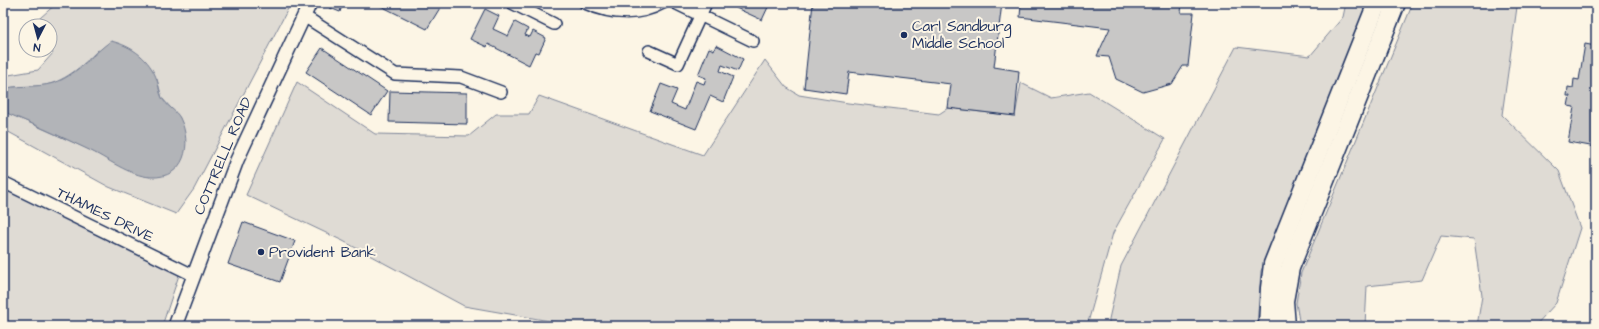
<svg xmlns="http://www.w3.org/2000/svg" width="1599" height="329" font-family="'Architects Daughter',sans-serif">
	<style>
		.green { fill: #dfdbd4; stroke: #7d8599 }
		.water { fill: #b2b4b8; stroke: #767f94 }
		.building { fill: #c8c7c6; stroke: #1b2f5e }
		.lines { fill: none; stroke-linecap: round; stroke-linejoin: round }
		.minor-casing { stroke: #1b2f5e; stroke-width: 14 }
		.tertiary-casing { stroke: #1b2f5e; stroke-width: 16 }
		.trunk-casing { stroke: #1b2f5e; stroke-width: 21 }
		.minor { stroke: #fcf5e5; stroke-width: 11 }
		.tertiary { stroke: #fcf5e5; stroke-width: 13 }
		.trunk { stroke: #fcf5e5; stroke-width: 18 }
		.poi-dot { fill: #1b2f5e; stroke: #fcf5e5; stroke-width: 1.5 }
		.labels { text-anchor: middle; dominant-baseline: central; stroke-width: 4; stroke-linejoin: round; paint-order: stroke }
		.poi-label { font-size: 15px; fill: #1b2f5e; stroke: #fcf5e5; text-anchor: start }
		.street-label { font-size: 15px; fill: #1b2f5e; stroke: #fcf5e5 }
	</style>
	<rect width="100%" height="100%" fill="#fcf5e5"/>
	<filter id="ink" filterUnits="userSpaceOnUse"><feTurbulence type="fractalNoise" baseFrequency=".025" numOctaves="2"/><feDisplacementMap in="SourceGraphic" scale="8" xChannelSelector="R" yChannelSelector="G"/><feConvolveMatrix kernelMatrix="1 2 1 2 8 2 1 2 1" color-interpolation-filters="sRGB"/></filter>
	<g filter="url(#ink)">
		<g class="green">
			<path d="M57 3H291L194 189 176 214 109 187 3 129V109L10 114 88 149 130 171 150 177 180 118 162 98 157 79 98 50C82 66 64 83 40 86 29 87 18 86 6 88L3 91V76L38 70 53 53 50 48V26L32 25Z"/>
			<path d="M1346 3H1370L1261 271 1257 326H1109V319L1121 266 1236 47 1310 56 1343 17Z"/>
			<path d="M1413 3H1530L1517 7 1502 115 1559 171 1580 228 1556 303 1535 326H1477L1482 296 1474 239 1441 236 1422 280 1367 286 1365 326H1300L1296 303 1301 273Z"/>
			<path d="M765 60 786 87 799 95 848 103 939 114 948 108 1015 116 1021 83 1051 98 1089 92 1165 139 1113 233 1087 326H578L464 306 343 241 246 195 297 82 375 134 469 136 496 114H529L539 96 703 155Z"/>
			<path d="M9 180 183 263 162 326H3V190Z"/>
		</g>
		<path class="water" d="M111 41C132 46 150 59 157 80 159 86 159 92 162 98 166 106 176 110 180 118 193 144 185 179 151 177 129 176 107 158 87 149 62 137 36 125 9 114L3 109V91L6 88C23 85 43 88 59 81 78 73 95 52 111 41Z"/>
		<g class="building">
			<path d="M333 3H343L340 12 330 8Z"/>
			<path d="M375 3H443L427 29Z"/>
			<path d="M737 3H766L769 5 762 20 736 8 738 5Z"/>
			<path d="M813 3H1002L994 67 1019 71 1015 116 948 108 951 84 849 72 846 94 804 88Z"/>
			<path d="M1007 3H1122L1145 7V3H1182L1181 13H1194L1188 66H1183L1172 84 1143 92 1116 79 1109 57 1097 56 1110 28 1020 17 1021 4Z"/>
			<path d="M485 9 499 16 493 29 508 36 515 22 528 29 525 35 530 37 533 31 546 38 539 53 535 52 529 65 488 44 487 47 470 39Z"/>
			<path d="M1585 44 1596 46V147L1568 142 1574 107 1568 106 1570 96H1567L1568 87 1573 88 1574 79 1579 80Z"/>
			<path d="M716 45 743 59 738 71 722 65 720 71 733 77 723 102 710 96 696 129 650 111 661 84 677 90 671 104 685 110 696 81 704 84 706 78 698 75 709 48 714 50Z"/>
			<path d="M322 48 387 91 371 115 306 72Z"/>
			<path d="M390 91 467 93V124L389 122Z"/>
			<path d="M243 222 295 241 280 282 228 264Z"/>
		</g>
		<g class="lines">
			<g class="minor-casing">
				<g id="minor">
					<path d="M512 3 554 24"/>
					<path d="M585 3C610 14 638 17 663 3"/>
					<path d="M675 3 753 41"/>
					<path d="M304 16 395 74 461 77 501 92"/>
					<path d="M649 51 678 64 706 3"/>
					<path d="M3 182 193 275"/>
				</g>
			</g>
			<g class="tertiary-casing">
				<path id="tertiary" d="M175 326 237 160 310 3"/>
			</g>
			<g class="trunk-casing">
				<g id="trunk">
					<path d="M1268 326 1270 288 1273 264 1377 3"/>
					<path d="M1286 326 1284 301 1290 268 1396 3"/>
				</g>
			</g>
			<use href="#minor" class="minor"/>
			<use href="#tertiary" class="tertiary"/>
			<use href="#trunk" class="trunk"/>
		</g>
	</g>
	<g class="poi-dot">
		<circle cx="904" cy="35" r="4"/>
		<circle cx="261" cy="252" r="4"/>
	</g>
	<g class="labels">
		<g class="poi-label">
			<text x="912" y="26">Carl Sandburg<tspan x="912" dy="17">Middle School</tspan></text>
			<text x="269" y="252">Provident Bank</text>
		</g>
		<g class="street-label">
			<text transform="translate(223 156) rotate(-67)">COTTRELL ROAD</text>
			<text transform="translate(105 215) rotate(26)">THAMES DRIVE</text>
		</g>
	</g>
	<rect width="1599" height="329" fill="none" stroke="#fcf5e5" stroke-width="16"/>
	<rect x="8" y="8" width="1583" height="313" fill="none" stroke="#1b2f5e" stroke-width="1.5" filter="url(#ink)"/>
	<g transform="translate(38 38) rotate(186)"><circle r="19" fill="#fcf5e5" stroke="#a2a6af"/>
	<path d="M0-3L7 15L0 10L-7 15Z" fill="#1b2f5e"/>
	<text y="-6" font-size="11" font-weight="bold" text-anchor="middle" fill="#1b2f5e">N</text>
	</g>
</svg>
